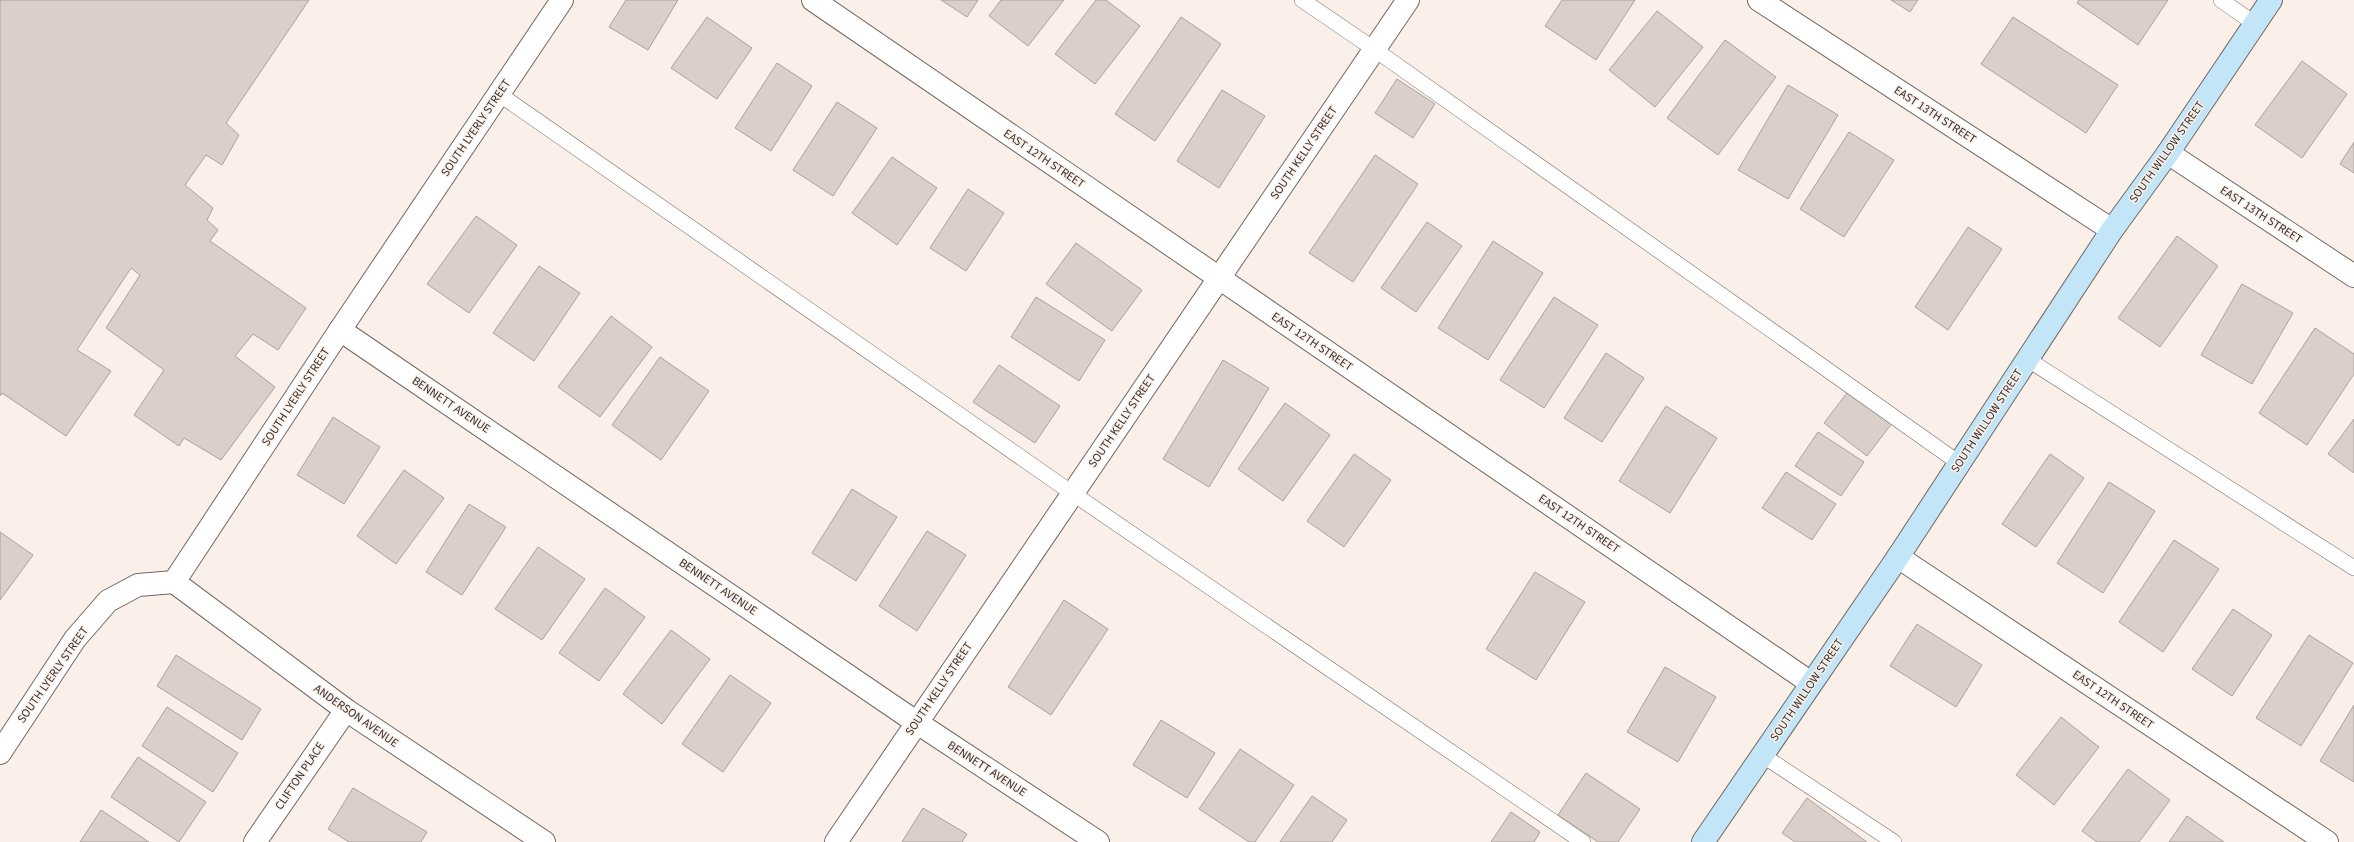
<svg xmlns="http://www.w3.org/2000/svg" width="2354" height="842" font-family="'Source Sans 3',sans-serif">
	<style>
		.building { fill: #dbcfc9; stroke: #aba19b }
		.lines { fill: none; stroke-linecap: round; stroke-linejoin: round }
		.service-casing { stroke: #726862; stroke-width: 16 }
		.minor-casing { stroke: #726862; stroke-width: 24 }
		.secondary-casing { stroke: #726862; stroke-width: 24 }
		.service { stroke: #fff; stroke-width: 15 }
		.minor { stroke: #fff; stroke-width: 22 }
		.secondary { stroke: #c2e5f7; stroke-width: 22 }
		.labels { text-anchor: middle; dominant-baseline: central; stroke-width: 3; stroke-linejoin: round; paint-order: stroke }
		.street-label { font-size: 12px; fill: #342f2d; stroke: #fbf0e9 }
	</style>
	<rect width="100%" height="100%" fill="#fbf0e9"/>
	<g class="building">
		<path d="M0 0H309L226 123 239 135 222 165 206 155 185 185 213 208 207 220 218 230 210 241 306 308 278 350 253 334 235 356 275 387 221 460 184 438 179 446 134 415 164 370 106 328 140 275 131 268 77 350 111 371 66 436 2 393 0 396Z"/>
		<path d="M626 0H678L648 50 609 27Z"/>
		<path d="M941 0H978L967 17Z"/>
		<path d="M1001 0H1064L1028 46 989 16Z"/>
		<path d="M1096 0H1106L1140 26 1095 84 1055 54Z"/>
		<path d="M1562 0H1635L1596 60 1545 26Z"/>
		<path d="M1891 0H1918L1910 12Z"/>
		<path d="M2079 0H2168L2138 45 2077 3Z"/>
		<path d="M1657 11 1703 47 1655 107 1609 70Z"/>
		<path d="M707 17 752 48 717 99 671 68Z"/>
		<path d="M1181 17 1221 44 1155 141 1115 114Z"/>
		<path d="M2013 17 2118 85 2086 133 1981 64Z"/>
		<path d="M1725 40 1776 77 1718 155 1667 118Z"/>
		<path d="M2302 61 2347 94 2302 158 2255 125Z"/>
		<path d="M777 63 812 86 771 151 735 128Z"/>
		<path d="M1397 79 1435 104 1413 138 1375 113Z"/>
		<path d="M1788 85 1838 115 1788 199 1738 170Z"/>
		<path d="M1222 90 1265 116 1219 188 1177 161Z"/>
		<path d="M837 102 877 128 833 196 793 170Z"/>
		<path d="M1849 132 1894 160 1844 237 1800 209Z"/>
		<path d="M2354 142V173L2340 164Z"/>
		<path d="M1375 155 1418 184 1353 282 1309 253Z"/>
		<path d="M892 157 937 188 897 245 852 213Z"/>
		<path d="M968 189 1004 213 966 271 930 248Z"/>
		<path d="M476 216 517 245 469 313 427 284Z"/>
		<path d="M1427 222 1462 246 1416 312 1381 288Z"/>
		<path d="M1968 227 2002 249 1948 330 1915 307Z"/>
		<path d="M2177 236 2218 266 2160 347 2118 318Z"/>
		<path d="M1493 241 1543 273 1488 360 1438 328Z"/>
		<path d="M1076 243 1142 290 1112 331 1046 284Z"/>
		<path d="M539 266 580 293 534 361 493 333Z"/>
		<path d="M2242 284 2293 313 2252 384 2201 355Z"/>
		<path d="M1036 297 1105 340 1079 381 1011 337Z"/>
		<path d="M1554 297 1598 325 1544 408 1500 380Z"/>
		<path d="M611 316 652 347 600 417 558 387Z"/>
		<path d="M2315 328 2354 354V374L2307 445 2259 413Z"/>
		<path d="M1606 353 1644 378 1602 442 1564 418Z"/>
		<path d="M660 357 709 391 661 460 612 425Z"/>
		<path d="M1223 360 1269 388 1209 487 1163 459Z"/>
		<path d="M999 365 1060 406 1035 443 973 402Z"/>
		<path d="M1850 389 1893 422 1867 456 1824 423Z"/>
		<path d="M1285 403 1330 435 1283 501 1238 469Z"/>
		<path d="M1666 406 1717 438 1670 513 1619 481Z"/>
		<path d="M333 417 380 447 344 504 297 475Z"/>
		<path d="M2354 419V473L2328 454Z"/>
		<path d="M1818 432 1864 462 1841 496 1795 466Z"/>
		<path d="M1354 454 1391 480 1344 547 1307 521Z"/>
		<path d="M2050 454 2084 478 2036 547 2002 524Z"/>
		<path d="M404 470 444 498 396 564 357 536Z"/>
		<path d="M1786 472 1836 504 1812 540 1762 508Z"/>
		<path d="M2109 482 2155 511 2103 593 2057 563Z"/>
		<path d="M852 489 897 517 856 581 812 553Z"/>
		<path d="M469 504 506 527 462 595 426 572Z"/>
		<path d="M927 531 966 555 917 631 879 606Z"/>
		<path d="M0 532 33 555 0 600Z"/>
		<path d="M2174 540 2219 569 2163 652 2119 622Z"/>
		<path d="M538 547 585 579 542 640 495 609Z"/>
		<path d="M1535 572 1585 602 1536 680 1486 649Z"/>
		<path d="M605 588 645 617 599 681 559 653Z"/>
		<path d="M1064 600 1108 629 1051 715 1008 687Z"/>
		<path d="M2233 609 2272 635 2232 696 2192 669Z"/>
		<path d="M1917 624 1982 665 1956 707 1890 666Z"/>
		<path d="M671 630 710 659 662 724 623 694Z"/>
		<path d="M2309 635 2353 663 2301 746 2256 718Z"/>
		<path d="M176 655 261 709 242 740 157 686Z"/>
		<path d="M1665 667 1716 697 1678 762 1627 732Z"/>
		<path d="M730 675 771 703 723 772 682 744Z"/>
		<path d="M2354 705V782L2320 761Z"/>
		<path d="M167 707 238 753 213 792 142 746Z"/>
		<path d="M2061 717 2099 747 2054 805 2016 775Z"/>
		<path d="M1161 720 1215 753 1187 798 1133 765Z"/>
		<path d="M1240 749 1294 785 1255 842H1249L1199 809Z"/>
		<path d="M138 757 206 802 179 842 111 797Z"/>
		<path d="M2128 769 2170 800 2139 842H2097L2082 831Z"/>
		<path d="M1586 773 1640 809 1618 842H1598L1558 815Z"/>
		<path d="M353 788 427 832 421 842H349L328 829Z"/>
		<path d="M1312 796 1347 820 1332 842H1280Z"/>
		<path d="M1807 798 1867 842H1795L1782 833Z"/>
		<path d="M923 808 967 834 962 842H902Z"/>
		<path d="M101 810 149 842H80Z"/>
		<path d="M1511 812 1540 832 1534 842H1491Z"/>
		<path d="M2187 816 2224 842H2169Z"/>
	</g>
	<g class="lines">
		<g class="service-casing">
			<g id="service">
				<path d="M1302 0 1374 49 1959 463"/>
				<path d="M2221 0 2255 24"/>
				<path d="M499 94 1072 493 1583 842"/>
				<path d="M2027 359 2354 568"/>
				<path d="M1762 755 1894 842"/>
			</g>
		</g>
		<g class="minor-casing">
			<g id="minor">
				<path d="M813 0 1811 683"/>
				<path d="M1759 0 2112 230"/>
				<path d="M2168 153 2354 276"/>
				<path d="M340 330 916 722 1098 842"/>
				<path d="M1898 557 2327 842"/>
				<path d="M174 582 346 710 544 842"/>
				<path d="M0 753 75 639 108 601 138 585 174 582 340 330 562 0"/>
				<path d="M255 842 346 710"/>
				<path d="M836 842 1408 0"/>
			</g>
		</g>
		<g class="secondary-casing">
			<path id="secondary" d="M1703 842 1898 557 2112 230 2168 153 2271 0"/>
		</g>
		<use href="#service" class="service"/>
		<use href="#minor" class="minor"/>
		<use href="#secondary" class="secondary"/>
	</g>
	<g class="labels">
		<g class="street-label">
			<text transform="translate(1935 115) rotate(33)">EAST 13TH STREET</text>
			<text transform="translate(476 128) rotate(-56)">SOUTH LYERLY STREET</text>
			<text transform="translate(2167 152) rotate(-55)">SOUTH WILLOW STREET</text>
			<text transform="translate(1304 153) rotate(-56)">SOUTH KELLY STREET</text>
			<text transform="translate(1044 159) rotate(34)">EAST 12TH STREET</text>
			<text transform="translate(2261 215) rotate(33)">EAST 13TH STREET</text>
			<text transform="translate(1312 342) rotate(34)">EAST 12TH STREET</text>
			<text transform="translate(296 397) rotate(-57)">SOUTH LYERLY STREET</text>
			<text transform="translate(451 405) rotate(34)">BENNETT AVENUE</text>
			<text transform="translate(1122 421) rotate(-56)">SOUTH KELLY STREET</text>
			<text transform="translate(1987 421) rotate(-57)">SOUTH WILLOW STREET</text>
			<text transform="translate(1579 524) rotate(34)">EAST 12TH STREET</text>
			<text transform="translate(718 587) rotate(34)">BENNETT AVENUE</text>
			<text transform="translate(53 675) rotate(-55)">SOUTH LYERLY STREET</text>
			<text transform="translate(939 689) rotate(-56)">SOUTH KELLY STREET</text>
			<text transform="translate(1807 690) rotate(-56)">SOUTH WILLOW STREET</text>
			<text transform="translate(2113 700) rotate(34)">EAST 12TH STREET</text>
			<text transform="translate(356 716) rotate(35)">ANDERSON AVENUE</text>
			<text transform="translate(987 769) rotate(33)">BENNETT AVENUE</text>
			<text transform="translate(300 776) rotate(-56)">CLIFTON PLACE</text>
		</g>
	</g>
</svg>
